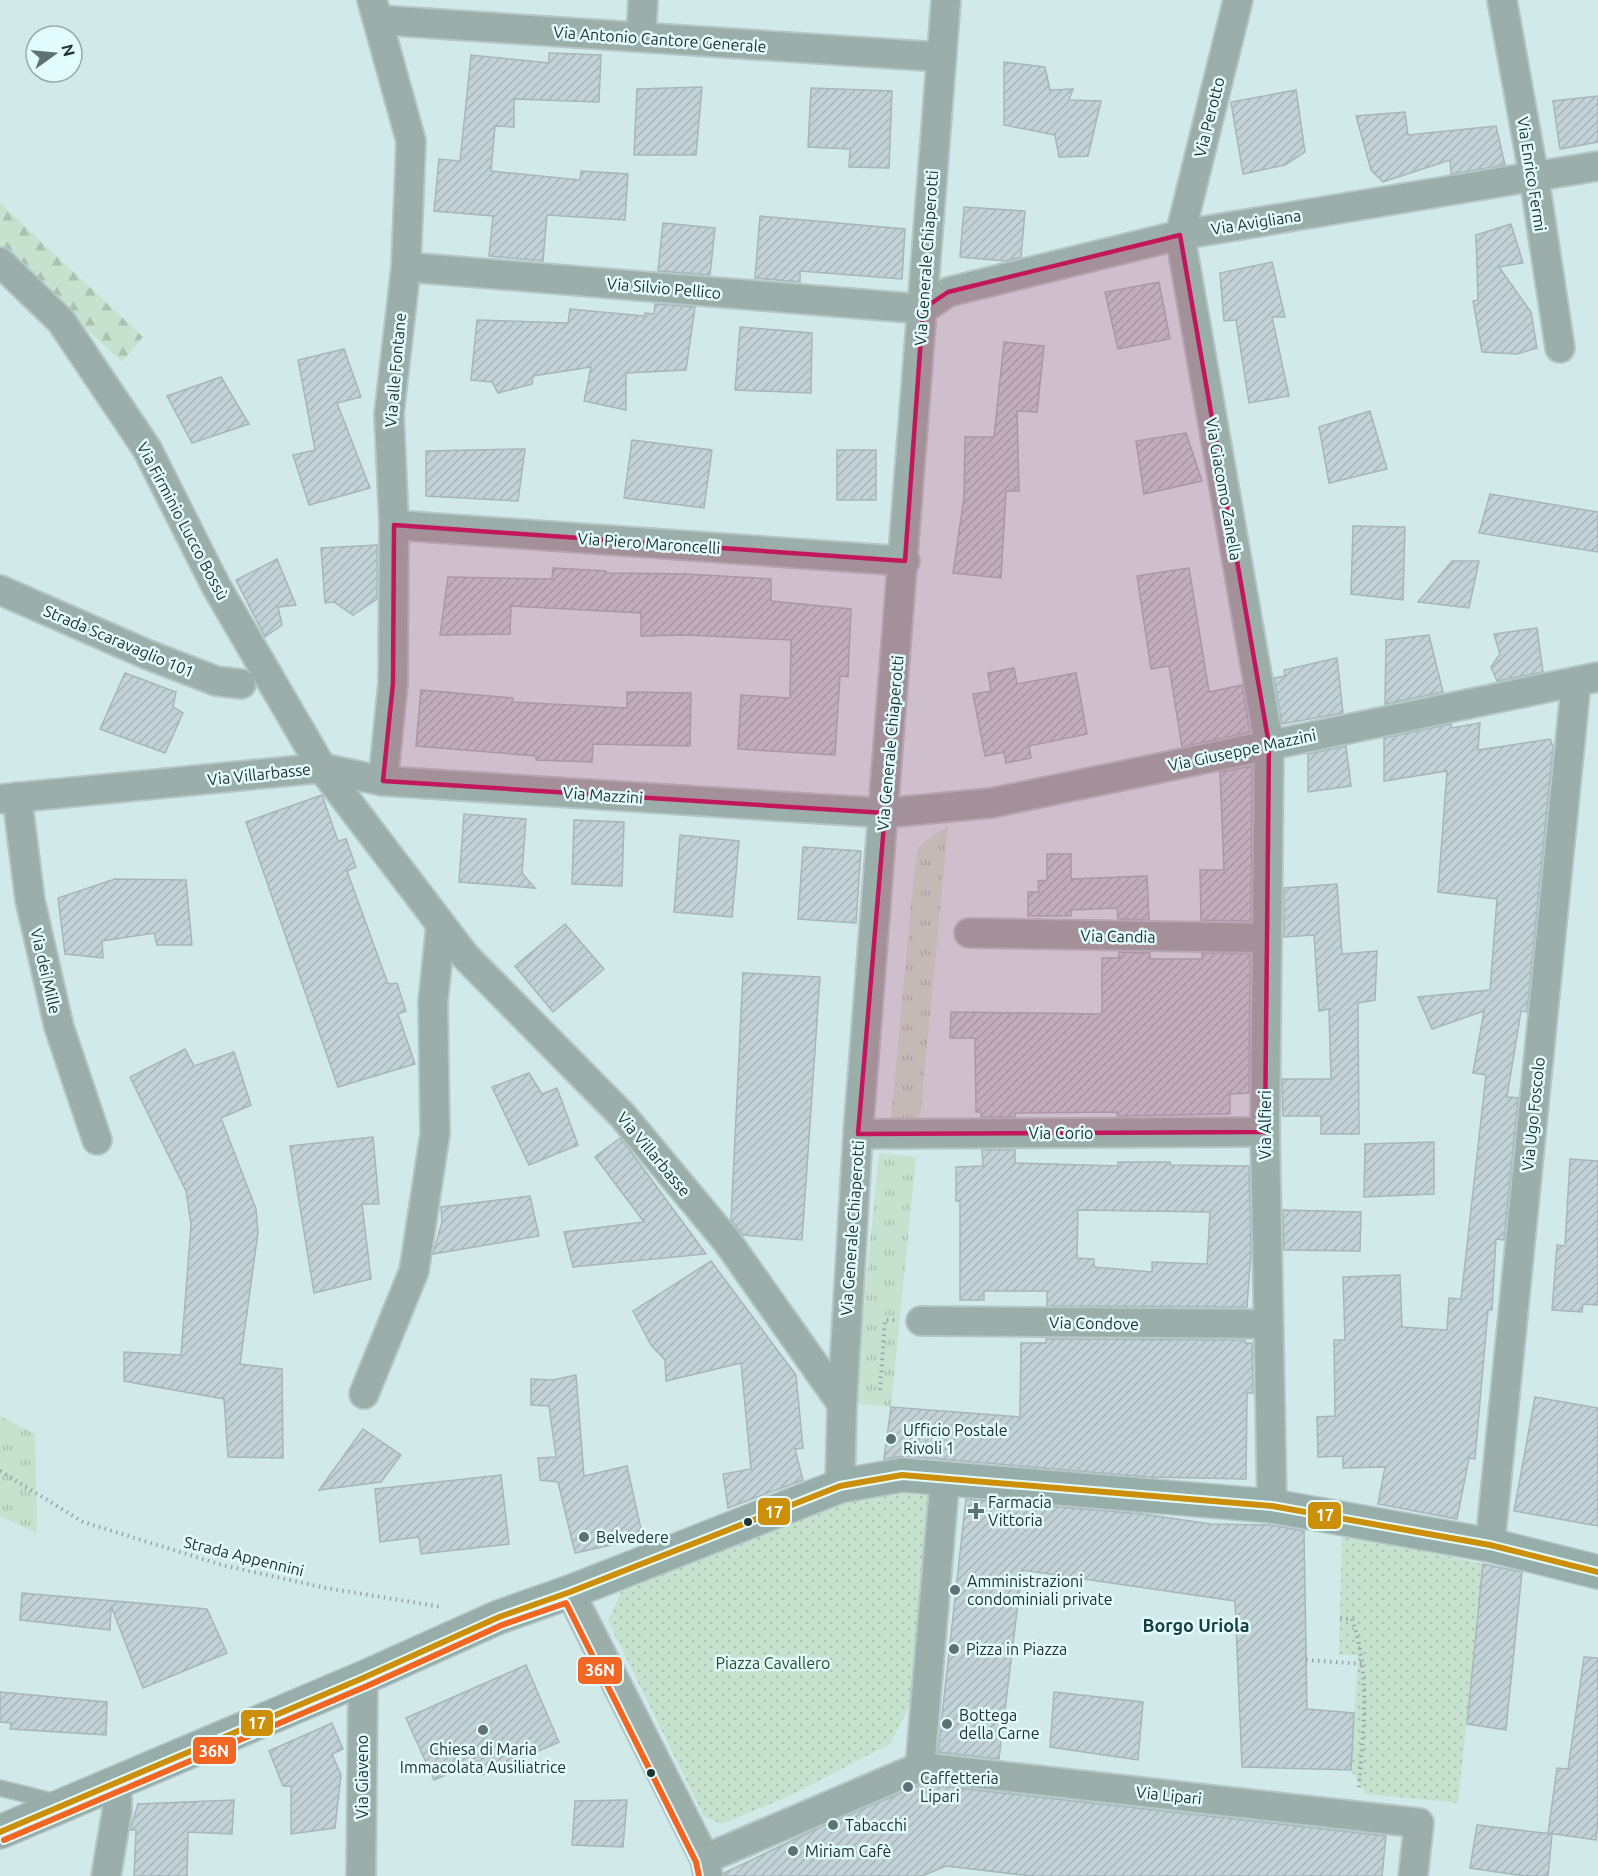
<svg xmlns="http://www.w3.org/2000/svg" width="1598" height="1876" font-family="Ubuntu,sans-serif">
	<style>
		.grass { fill: url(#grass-tufts) }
		.forest { fill: url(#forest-firs) }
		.park { fill: url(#park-dots) }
		.building { fill: url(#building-hatch); stroke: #a6b6ba; stroke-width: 1.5; fill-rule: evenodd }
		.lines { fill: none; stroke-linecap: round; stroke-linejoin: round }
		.lane-casing { stroke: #b4c6c7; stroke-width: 18 }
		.street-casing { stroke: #b4c6c7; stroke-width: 32 }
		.secondary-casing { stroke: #b4c6c7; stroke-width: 36 }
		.path { stroke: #97a6a4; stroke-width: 4; stroke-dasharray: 1.5 4.5; stroke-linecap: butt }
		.lane { stroke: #9caea9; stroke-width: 15 }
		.street { stroke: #9caea9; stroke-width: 28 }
		.secondary { stroke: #97ada9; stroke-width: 33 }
		.bus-1-casing { stroke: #e2fcfd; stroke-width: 10 }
		.bus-2-casing { stroke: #e2fcfd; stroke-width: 10 }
		.bus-1 { stroke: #cc8f0a; stroke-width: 6 }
		.bus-2 { stroke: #f26522; stroke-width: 6 }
		.marked { fill: #c2185b; fill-opacity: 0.2; stroke: #c2185b; stroke-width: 4.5; stroke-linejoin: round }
		.poi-dot { fill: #5f7273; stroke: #e2fcfd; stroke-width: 2 }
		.bus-dot { fill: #213233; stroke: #e2fcfd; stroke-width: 2 }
		.labels { text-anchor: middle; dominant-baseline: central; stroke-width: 5; stroke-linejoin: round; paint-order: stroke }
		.street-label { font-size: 16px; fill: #213233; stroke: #e2fcfd }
		.poi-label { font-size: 16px; fill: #213233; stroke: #e2fcfd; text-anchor: start }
		.park-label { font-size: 16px; fill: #244e20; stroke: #e2fcfd }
		.neighbourhood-label { font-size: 18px; font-weight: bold; fill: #163d40; stroke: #e2fcfd }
		.line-badge { stroke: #e2fcfd; stroke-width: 2 }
		.badge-label { font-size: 16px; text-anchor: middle; font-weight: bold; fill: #fff }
	</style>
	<defs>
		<pattern id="grass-tufts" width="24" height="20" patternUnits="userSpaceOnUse" patternTransform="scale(1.5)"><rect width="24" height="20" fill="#c6e1ce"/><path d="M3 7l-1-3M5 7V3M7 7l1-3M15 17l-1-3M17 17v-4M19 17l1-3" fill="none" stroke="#aac2b1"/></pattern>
		<pattern id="forest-firs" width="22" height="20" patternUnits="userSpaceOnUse" patternTransform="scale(1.5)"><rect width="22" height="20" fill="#c6e1ce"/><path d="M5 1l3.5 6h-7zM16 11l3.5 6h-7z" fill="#aac2b1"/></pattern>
		<pattern id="park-dots" width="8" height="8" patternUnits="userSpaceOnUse" patternTransform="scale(1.5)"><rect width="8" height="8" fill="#c6e1ce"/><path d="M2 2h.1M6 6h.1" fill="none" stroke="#aac2b1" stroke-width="1.8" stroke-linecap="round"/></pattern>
		<pattern id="building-hatch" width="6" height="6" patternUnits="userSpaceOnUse" patternTransform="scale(1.5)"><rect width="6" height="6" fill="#c2d2d6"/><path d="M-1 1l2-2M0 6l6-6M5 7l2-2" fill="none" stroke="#a6b5b8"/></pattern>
	</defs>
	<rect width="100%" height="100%" fill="#d2e9ea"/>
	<g class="grass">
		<path d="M948 826 920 1119 891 1118 915 864 919 846Z"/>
		<path d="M879 1153 916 1157 891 1407 854 1404Z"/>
		<path d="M0 1416 35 1434 37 1533 0 1516Z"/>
	</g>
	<path class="forest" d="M0 203 143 337 122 362 0 248Z"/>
	<g class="park">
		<path d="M867 1487 930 1490 918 1689 890 1744 785 1798 721 1824 704 1816 608 1621 622 1590Z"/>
		<path d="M1342 1533 1483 1564 1458 1803 1366 1794 1351 1770 1358 1655 1339 1654Z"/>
	</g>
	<g class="building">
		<path d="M549 53 601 55 599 102 514 99V127L495 126 491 171 580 180 581 171 628 174 625 220 547 215 543 261 489 256 493 216 434 211 439 159 460 161 471 55 549 63Z"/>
		<path d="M1004 62 1045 67 1050 90 1073 89 1069 100 1101 101 1088 156 1059 157 1055 135 1004 125Z"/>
		<path d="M702 87 696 155H634L637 89Z"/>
		<path d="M811 88 892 91 889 168 849 167 850 149 808 147Z"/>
		<path d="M1296 90 1305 152 1285 165 1243 174 1231 102Z"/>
		<path d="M1598 96V142L1560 149 1553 101Z"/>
		<path d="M1405 112 1408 135 1496 126 1505 165 1451 174 1450 160 1383 182 1371 170 1356 116Z"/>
		<path d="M964 207 1025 211 1021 257 1006 261 960 257Z"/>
		<path d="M760 216 905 229 902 279 800 271V282L755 278Z"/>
		<path d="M663 223 715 228 710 275 658 271Z"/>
		<path d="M1511 224 1523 263 1499 267 1531 312 1537 348 1517 354 1482 352 1473 301 1478 300 1476 235Z"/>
		<path d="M1272 262 1285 317H1272L1289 396 1249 403 1236 320 1224 321 1220 273Z"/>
		<path d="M1159 282 1170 339 1118 349 1105 292Z"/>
		<path d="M655 304 695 307 686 370 626 373V410L584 401 591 367 533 376 532 384 498 393 492 382 471 380 477 320 568 323 570 309 644 316 645 313 654 314Z"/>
		<path d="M740 327 812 333 811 393 735 390Z"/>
		<path d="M1004 342 1044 346 1037 412 1017 411 1019 491H1006L1001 578 953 573 964 497 965 437H994Z"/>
		<path d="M344 349 361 397 337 403 370 488 309 505 293 455 315 450 298 360Z"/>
		<path d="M221 377 249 424 192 443 167 396Z"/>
		<path d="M1370 411 1387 469 1329 483 1319 427Z"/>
		<path d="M1186 433 1202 481 1144 494 1136 441Z"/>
		<path d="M632 440 712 450 704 508 624 498Z"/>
		<path d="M525 449 518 501 426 496V451Z"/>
		<rect x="837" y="450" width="39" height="50"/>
		<path d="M1490 494 1598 512V552L1479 533Z"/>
		<path d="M1353 526 1405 527 1403 600 1351 594Z"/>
		<path d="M377 545V599L353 615 334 602 325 603 321 548Z"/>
		<path d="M277 559 296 605 278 607 282 625 265 637 236 580Z"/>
		<path d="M1452 561H1479L1469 608 1418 602Z"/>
		<path d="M553 568 606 571V573L687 574 771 579V601L851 609 848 677 840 676 835 755 738 749 741 695 790 698 791 640 687 635 641 636V613L511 606 510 634 440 635 448 577 552 579Z"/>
		<path d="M1189 568 1209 692 1242 685 1250 732 1182 747 1169 666 1151 669 1137 576Z"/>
		<path d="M1537 628 1543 672 1497 681 1491 667 1500 654 1494 634Z"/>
		<path d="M1429 635 1443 692 1385 704 1386 640Z"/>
		<path d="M1337 658 1343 713 1282 724 1274 678 1285 676 1284 670Z"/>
		<path d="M1014 668 1017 684 1076 673 1087 734 1029 746 1031 758 1006 763 1004 752 985 756 973 694 991 691 988 673Z"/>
		<path d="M125 673 176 692 173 707 183 713 165 753 100 729Z"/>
		<path d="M421 690 513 698 512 702 627 708V692L691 693 690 746 593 744 592 762 536 760V756L416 746Z"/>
		<path d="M1480 723 1478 750 1550 739 1553 746 1527 1012 1521 1011 1507 1097 1518 1098 1504 1240 1496 1239 1492 1310H1488L1475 1459 1469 1458 1457 1519 1378 1504 1385 1467 1343 1468V1456L1318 1457 1317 1417 1335 1416 1334 1340H1345L1343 1277 1400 1275 1402 1327 1447 1330 1449 1298 1461 1299 1486 1075 1473 1073 1484 1011 1432 1029 1418 997 1490 990 1497 899 1438 892 1447 771 1384 781V738L1451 724 1452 728Z"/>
		<path d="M1346 746 1351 786 1308 792V754Z"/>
		<path d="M1252 766 1251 921 1201 920 1200 870H1224L1220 772Z"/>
		<path d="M322 795 338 841 346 839 356 867 347 871 388 984 397 983 406 1011 398 1014 415 1064 338 1087 246 822Z"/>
		<path d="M464 814 526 819 522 873 535 888 459 882Z"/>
		<path d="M574 820 624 822 622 886 572 884Z"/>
		<path d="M680 835 739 841 732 917 674 912Z"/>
		<path d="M803 847 861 851 856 923 798 919Z"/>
		<path d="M1047 854H1071V879L1147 876 1149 920 1118 919 1117 908 1071 910V916H1028V892H1039L1038 881 1047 880Z"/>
		<path d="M115 879 186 880 192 945H157L154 933 102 941 103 958 65 954 58 898Z"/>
		<path d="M1337 884 1342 954 1377 951 1375 1000 1358 1003 1359 1134H1321V1116H1283L1282 1079H1331L1329 1009 1319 1011 1314 935 1284 937V888Z"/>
		<path d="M565 924 604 969 553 1012 515 966Z"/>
		<path d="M1119 952 1150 953V959H1202V953L1250 954 1249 1093 1230 1094V1114L1117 1116V1112L1015 1113V1117H981V1112H976L975 1038H950L951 1012 1102 1014V958H1119Z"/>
		<path d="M743 973 820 977 802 1240 743 1235 731 1220Z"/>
		<path d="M185 1049 194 1066 234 1052 251 1105 221 1118 256 1209 258 1232 240 1364 282 1369 283 1458 228 1457 224 1399 124 1381V1352L181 1355 191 1225 186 1191 130 1077Z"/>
		<path d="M529 1073 542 1094 557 1088 578 1145 529 1165 492 1087Z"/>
		<path d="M373 1137 379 1204H362L371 1279 314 1293 290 1146Z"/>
		<path d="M620 1138 626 1145 706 1254 573 1267 564 1232 644 1222 595 1157Z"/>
		<path d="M1434 1142V1194L1364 1197 1365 1144Z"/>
		<path d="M982 1150H1015V1163L1118 1166V1162H1170V1165L1249 1166 1251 1250 1247 1307 1047 1306V1291H984V1300H960V1201H956V1167L983 1166ZM1078 1210 1210 1212 1207 1264 1152 1262V1272L1094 1267V1259L1077 1258Z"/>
		<path d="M1570 1159 1598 1161V1305L1583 1304 1582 1312 1552 1310 1557 1245 1565 1246Z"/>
		<path d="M530 1196 539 1236 433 1254 442 1222 441 1207Z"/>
		<path d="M1283 1210 1361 1212 1360 1251 1284 1250Z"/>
		<path d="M711 1261 796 1375 803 1448 795 1449 803 1480 728 1508 723 1474 751 1469 741 1363 666 1381 665 1360 651 1345 633 1311Z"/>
		<path d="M1046 1339 1245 1340V1343H1252L1253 1393H1247L1246 1479 1148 1477 904 1456 884 1459 891 1407 1020 1417 1021 1343H1046Z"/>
		<path d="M576 1375 584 1476 627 1466 643 1538 575 1553 558 1482 540 1480 538 1458 556 1457 549 1406 531 1405V1379L553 1380Z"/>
		<path d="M1535 1397 1598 1408V1526L1514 1511Z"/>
		<path d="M363 1429 401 1455 381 1482 319 1490Z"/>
		<path d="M501 1475 509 1544 421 1554 419 1537 380 1542 375 1489Z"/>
		<path d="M966 1499 1142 1514 1211 1524 1270 1525 1304 1531 1307 1709 1354 1713 1351 1770 1242 1767 1235 1601 1022 1570 999 1759 938 1752Z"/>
		<path d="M1483 1564 1522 1572 1506 1730 1467 1724Z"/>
		<path d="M22 1593 207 1609 227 1653 143 1688 111 1606 110 1630 20 1620Z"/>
		<path d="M1584 1657 1598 1658V1822L1596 1840 1548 1833 1557 1768 1568 1769Z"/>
		<path d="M526 1665 559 1742 483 1775 478 1761 434 1780 406 1718Z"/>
		<path d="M0 1692 107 1702 106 1735 10 1729 11 1723 0 1722Z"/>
		<path d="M1054 1692 1143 1702 1138 1760 1050 1747Z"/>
		<path d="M332 1723 343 1749 332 1754 341 1775 335 1828 291 1834V1786H283L269 1751Z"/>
		<path d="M922 1784 1386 1836 1382 1876H1032L946 1866 922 1876H724V1873L825 1825Z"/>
		<path d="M234 1800 232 1834 188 1832 187 1876H134L136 1830H130L138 1804Z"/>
		<path d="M627 1800 623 1847 572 1845 575 1801Z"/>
		<path d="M1477 1825 1552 1834 1548 1876H1525L1470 1868Z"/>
	</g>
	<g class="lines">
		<g class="lane-casing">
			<path id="lane" d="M0 1788 56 1802"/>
		</g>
		<g class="street-casing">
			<g id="street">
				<path d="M372 0 411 141 406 267 389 414 394 525 393 683 383 781"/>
				<path d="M1238 0 1180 235 1269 744 1265 1132 1272 1506"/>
				<path d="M1502 0 1534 177 1560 348"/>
				<path d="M379 20 940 57"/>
				<path d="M641 37 643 0"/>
				<path d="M0 262 61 321 147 449 216 586 322 768 465 956 623 1116 727 1241 842 1404"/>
				<path d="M406 267 923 309"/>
				<path d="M923 309 948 292 1180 235 1598 166"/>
				<path d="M394 525 905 561"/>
				<path d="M0 590 146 654 216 681 241 684"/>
				<path d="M17 797 30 900 59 1027 97 1140"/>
				<path d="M0 799 322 768 383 781 885 813 991 803 1598 677"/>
				<path d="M969 933 1266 938"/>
				<path d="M858 1134 1265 1132"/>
				<path d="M921 1321 1268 1324"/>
				<path d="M364 1394 414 1271 435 1134 433 1002 441 925"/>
				<path d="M840 1486 842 1404 858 1134 946 0"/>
				<path d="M1490 1545 1576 683"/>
				<path d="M570 1592 705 1859 708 1876"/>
				<path d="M920 1767 1419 1823 1413 1876"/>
				<path d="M920 1767 945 1477"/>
				<path d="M705 1859 920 1767"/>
				<path d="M106 1876 117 1811V1782"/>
				<path d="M361 1876 363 1678"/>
			</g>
		</g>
		<g class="secondary-casing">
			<path id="secondary" d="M0 1832 363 1678 499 1617 570 1592 840 1486 902 1475 1272 1506 1490 1545 1598 1572"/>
		</g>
		<g class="path">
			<path d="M880 1390 885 1320H895"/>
			<path d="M0 1471 83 1522 222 1565 326 1588 442 1607"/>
			<path d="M1340 1619H1352C1371 1674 1363 1731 1359 1788"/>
			<path d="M1306 1660 1363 1664"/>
		</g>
		<use href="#lane" class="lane"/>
		<use href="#street" class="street"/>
		<use href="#secondary" class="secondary"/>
		<g class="bus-1-casing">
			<path id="bus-1" d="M0 1832 363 1678 499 1617 570 1592 840 1486 902 1475 1272 1506 1490 1545 1598 1572"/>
		</g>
		<g class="bus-2-casing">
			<path id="bus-2" d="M4 1840 367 1686 502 1625 566 1603 696 1862 699 1876"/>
		</g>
		<use href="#bus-1" class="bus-1"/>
		<use href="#bus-2" class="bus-2"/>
	</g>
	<path class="marked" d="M1180 235 1269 744 1265 1132 858 1134 885 813 383 781 393 683 394 525 905 561 923 309 948 292Z"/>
	<g class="poi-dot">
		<circle cx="891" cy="1439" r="6"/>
		<path d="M973 1502h6v6h6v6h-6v6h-6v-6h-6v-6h6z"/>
		<circle cx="584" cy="1537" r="6"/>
		<circle cx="955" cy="1590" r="6"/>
		<circle cx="954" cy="1649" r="6"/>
		<circle cx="947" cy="1724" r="6"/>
		<circle cx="483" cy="1730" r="6"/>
		<circle cx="908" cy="1787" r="6"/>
		<circle cx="833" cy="1825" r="6"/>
		<circle cx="793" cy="1851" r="6"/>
	</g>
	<g class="bus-dot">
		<circle cx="748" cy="1522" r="5"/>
		<circle cx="651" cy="1773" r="5"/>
	</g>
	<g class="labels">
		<g class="street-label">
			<text transform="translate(660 39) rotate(4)">Via Antonio Cantore Generale</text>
			<text transform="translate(1209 117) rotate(-76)">Via Perotto</text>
			<text transform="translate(1532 174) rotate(81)">Via Enrico Fermi</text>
			<text transform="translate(1256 222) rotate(-9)">Via Avigliana</text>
			<text transform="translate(926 258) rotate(-86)">Via Generale Chiaperotti</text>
			<text transform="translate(664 288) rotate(5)">Via Silvio Pellico</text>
			<text transform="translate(395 370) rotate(-85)">Via alle Fontane</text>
			<text transform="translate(1224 489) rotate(80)">Via Giacomo Zanella</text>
			<text transform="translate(183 521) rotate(62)">Via Firminio Lucco Bossù</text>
			<text transform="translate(649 543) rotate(4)">Via Piero Maroncelli</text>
			<text transform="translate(119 641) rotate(23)">Strada Scaravaglio 101</text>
			<text transform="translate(890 743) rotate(-85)">Via Generale Chiaperotti</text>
			<text transform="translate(1242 750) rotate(-12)">Via Giuseppe Mazzini</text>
			<text transform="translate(259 774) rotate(-6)">Via Villarbasse</text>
			<text transform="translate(603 795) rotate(4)">Via Mazzini</text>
			<text transform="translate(1118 936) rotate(1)">Via Candia</text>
			<text transform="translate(46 971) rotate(77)">Via dei Mille</text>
			<text transform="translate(1533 1114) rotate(-84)">Via Ugo Foscolo</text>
			<text transform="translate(1265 1125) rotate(-90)">Via Alfieri</text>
			<text x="1061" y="1133">Via Corio</text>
			<text transform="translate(654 1154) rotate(50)">Via Villarbasse</text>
			<text transform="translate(852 1228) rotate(-86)">Via Generale Chiaperotti</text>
			<text transform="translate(1094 1323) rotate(1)">Via Condove</text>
			<text transform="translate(244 1556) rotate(14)">Strada Appennini</text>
			<text transform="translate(362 1777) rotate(-90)">Via Giaveno</text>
			<text transform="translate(1169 1795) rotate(6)">Via Lipari</text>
		</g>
		<g class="poi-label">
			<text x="903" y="1430">Ufficio Postale<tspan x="903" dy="18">Rivoli 1</tspan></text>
			<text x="988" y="1502">Farmacia<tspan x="988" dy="18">Vittoria</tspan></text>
			<text x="596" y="1537">Belvedere</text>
			<text x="967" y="1581">Amministrazioni<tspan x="967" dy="18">condominiali private</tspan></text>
			<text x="966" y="1649">Pizza in Piazza</text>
			<text x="959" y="1715">Bottega<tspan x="959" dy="18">della Carne</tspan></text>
			<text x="483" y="1749" text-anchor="middle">Chiesa di Maria<tspan x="483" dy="18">Immacolata Ausiliatrice</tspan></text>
			<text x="920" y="1778">Caffetteria<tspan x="920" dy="18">Lipari</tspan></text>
			<text x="845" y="1825">Tabacchi</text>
			<text x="805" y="1851">Miriam Cafè</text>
		</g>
		<g class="park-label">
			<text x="773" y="1663">Piazza Cavallero</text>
		</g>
		<g class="neighbourhood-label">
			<text x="1196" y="1625">Borgo Uriola</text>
		</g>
	</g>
	<g class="line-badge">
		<rect x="757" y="1497" width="34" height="29" rx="6" fill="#cc8f0a"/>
		<rect x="1307" y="1501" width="35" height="29" rx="6" fill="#cc8f0a"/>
		<rect x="577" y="1656" width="46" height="29" rx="6" fill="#f26522"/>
		<rect x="240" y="1709" width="34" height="28" rx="6" fill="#cc8f0a"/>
		<rect x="192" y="1736" width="45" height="29" rx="6" fill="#f26522"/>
	</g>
	<g class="badge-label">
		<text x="774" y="1518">17</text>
		<text x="1325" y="1521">17</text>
		<text x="600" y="1676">36N</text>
		<text x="257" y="1729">17</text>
		<text x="214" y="1757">36N</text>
	</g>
	<g transform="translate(54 54) rotate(75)"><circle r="28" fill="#e2fcfd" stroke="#95abac" stroke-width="1.5"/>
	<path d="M0-4.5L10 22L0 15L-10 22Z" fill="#5f7273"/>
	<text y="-9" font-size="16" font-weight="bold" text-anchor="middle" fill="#213233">N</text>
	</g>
</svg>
